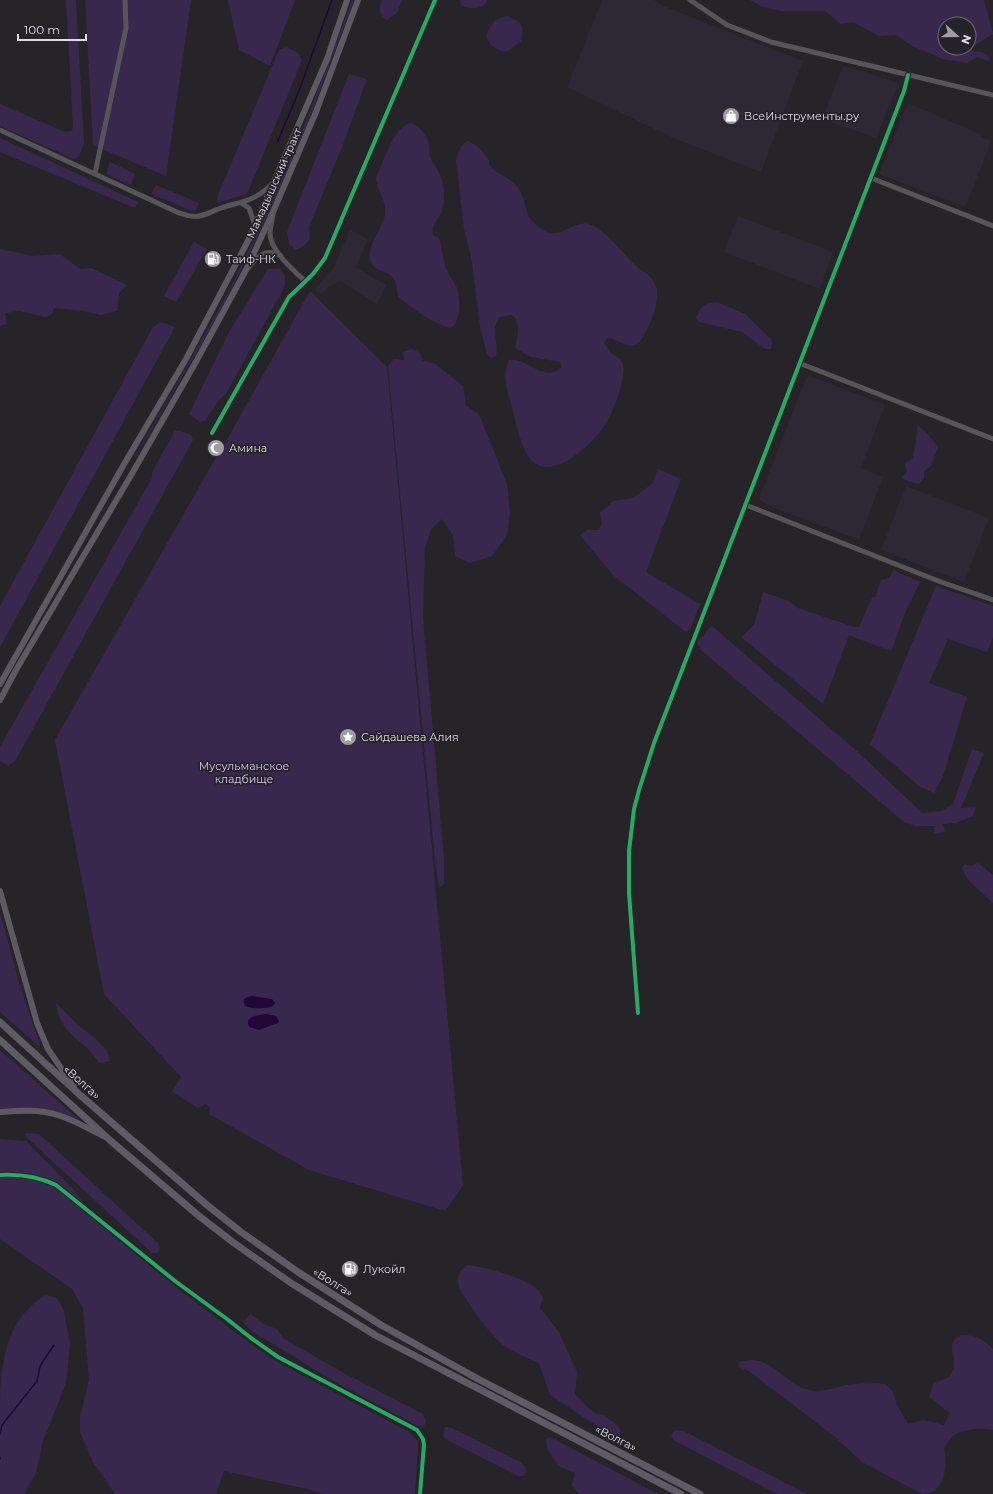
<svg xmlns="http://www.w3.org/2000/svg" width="993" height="1494" font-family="Montserrat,sans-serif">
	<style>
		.built { fill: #2d2833 }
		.green { fill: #39284e; fill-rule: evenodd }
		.water { fill: #200737 }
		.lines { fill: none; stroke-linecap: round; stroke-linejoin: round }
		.stream { stroke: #200737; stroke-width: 1.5 }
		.minor { stroke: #575559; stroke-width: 5 }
		.major { stroke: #5d5a61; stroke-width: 6 }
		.highway { stroke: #5f5b64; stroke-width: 7 }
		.cycleway-casing { stroke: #252329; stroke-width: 6 }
		.cycleway { stroke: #26ab63; stroke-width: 4 }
		.labels { text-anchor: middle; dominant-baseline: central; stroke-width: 3.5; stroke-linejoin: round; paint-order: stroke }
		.poi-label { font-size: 11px; fill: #dfdde2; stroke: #252329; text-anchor: start }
		.street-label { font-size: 11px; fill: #dfdde2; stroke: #252329 }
		.park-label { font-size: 11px; fill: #dbc7fb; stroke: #252329 }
	</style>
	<rect width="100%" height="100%" fill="#262428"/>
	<g class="built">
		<path d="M602 0H654L666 7 803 61 761 172 673 138 567 87Z"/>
		<path d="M843 66 856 69 899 83 876 138 822 119Z"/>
		<path d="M908 103 980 134 981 137 991 141 967 204 962 206 879 174Z"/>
		<path d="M738 216 833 252 820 289 724 252Z"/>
		<path d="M350 230 368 239 356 267 386 285 377 304 340 281 328 287 322 294 315 289 334 267Z"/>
		<path d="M810 376 885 405 861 468 883 477 859 540 767 505 760 500V497L762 491 806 378Z"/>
		<path d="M906 486 989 518 964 582 881 550Z"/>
	</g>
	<g class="green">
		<path d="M66 0H76L84 144 79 156 74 159 0 126V104L60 130 66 132 72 131 73 125Z"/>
		<path d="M85 0H191L166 176 93 145Z"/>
		<path d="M228 0H295L270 66 239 50Z"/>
		<path d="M352 0H354L308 122 276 197 251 250 217 317 135 458V456C169 396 206 336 237 274 282 185 318 93 352 0Z"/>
		<path d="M382 0H402L397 13 387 20C379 15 378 9 382 0Z"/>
		<path d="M460 0H488C482 10 471 10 461 5Z"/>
		<path d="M750 0H984L993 34 972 47V51L982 52 990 57 989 61 977 57 967 63 942 59 930 53 914 47 896 35 879 36 853 22 841 24 825 11H781L761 6ZM945 24H969V48H945Z"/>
		<path d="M507 16C523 22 524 24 521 41 517 44 512 49 507 51 498 53 487 43 486 35L495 20Z"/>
		<path d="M286 47 298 53 302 60 247 194 217 203 218 195 279 50Z"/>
		<path d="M349 74 367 79 342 147 309 227 310 239 303 247 295 250 289 244 287 232Z"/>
		<path d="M410 123C419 125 427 135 429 145 430 149 429 153 430 157 432 162 436 167 438 171 444 181 445 196 443 207 441 219 430 223 433 235L439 238 441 244 445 267 457 288 459 300V313L455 325 450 328C430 322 414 309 398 297 397 292 397 283 394 279 388 269 371 272 370 258 368 243 383 229 385 214 387 201 377 191 376 178 383 163 393 128 410 123Z"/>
		<path d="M0 138 138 202 135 208 0 152Z"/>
		<path d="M467 141C477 144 484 152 489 161 489 163 489 165 491 167 496 174 511 177 519 189 524 197 525 206 528 215 530 219 536 225 540 228 558 244 571 220 588 224 605 228 625 256 638 268 641 270 645 272 648 275 652 278 656 285 657 290 658 302 654 315 649 325 645 334 638 350 627 345 620 343 615 338 607 338L604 343C606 346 609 350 611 353 616 357 622 358 623 365 626 380 612 416 603 428 591 444 558 477 536 464 524 458 516 425 513 412 509 392 500 381 509 360 528 357 543 384 562 367L560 362 531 357 515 348C517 337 522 323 512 315L500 317C489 331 499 341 496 356L491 358 487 354 480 327 472 262 464 229 456 160C458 152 460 146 467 141Z"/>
		<path d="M110 162 135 174 131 185 106 174Z"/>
		<path d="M156 185 199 203 195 212 151 194Z"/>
		<path d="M194 242 207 249 176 302 164 296Z"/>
		<path d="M0 249 33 256 60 254 80 269 91 268 127 285 119 293 117 311 101 315 84 311 54 308 52 314 46 317 19 311 5 313 7 324 0 326Z"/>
		<path d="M280 268 285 276V286L227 392 219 400 205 421 200 422 189 414 229 332 268 269Z"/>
		<path d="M310 291 387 367 463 1185 445 1211 309 1170 209 1114 210 1108 206 1104 198 1108 172 1092 181 1077 104 994 55 740 218 454 212 448 215 444 221 449 224 445Z"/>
		<path d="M717 302 745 314 771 339 772 343 771 349H765L742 332 699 322 696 318C702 305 703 304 717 302Z"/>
		<path d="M161 322 175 327 0 647V606L153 327Z"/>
		<path d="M412 349 420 353 423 361 434 363 463 386 466 406 479 414 507 484 510 513 507 535 492 556 470 563 455 556 453 535 442 519 431 529 425 548 423 617 444 858V884L439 888 435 860 388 366 394 359 404 360 403 352Z"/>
		<path d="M918 426 927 433 938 447 931 466 924 471V478L919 484 909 482 902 477 907 472 905 463 913 459Z"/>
		<path d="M175 431H181L191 435 193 440 15 761 8 766 0 761V747L152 478V472Z"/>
		<path d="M658 469 681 479 646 572 700 604 690 629 686 632 613 575 580 535 587 530H599L602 523 600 513 613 501 633 498 652 484Z"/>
		<path d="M893 570 920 582 905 613 892 649 890 651 849 635 823 704 741 637 754 625 763 592 789 601 798 608 854 627H859L872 598 876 596 881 580 889 578Z"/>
		<path d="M936 586 993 606V637L987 652 948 639 929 683 967 697 943 776 934 793 920 787 870 744Z"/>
		<path d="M712 626 859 753 922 813 941 811 953 804 972 749 984 753 961 808 976 807 973 816 956 823 943 824 945 831 937 834 934 832 935 826H915L904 822 701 650 698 645V639L705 635 707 630Z"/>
		<path d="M978 863 993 875V903L969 881 962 869 964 864 972 866Z"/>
		<path d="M0 913 21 989 40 1045V1047L0 1012Z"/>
		<path d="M56 1003 79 1026 96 1039 101 1045 106 1049 110 1061 99 1063C85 1038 60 1037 56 1003Z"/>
		<path d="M0 1050 79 1120C54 1107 28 1107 0 1109Z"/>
		<path d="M27 1133 39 1134 158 1243 160 1249 157 1253H152L24 1135Z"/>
		<path d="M0 1139 26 1141 78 1194 92 1218 172 1284 251 1344 279 1363 409 1432 417 1440 418 1447 415 1494H324L307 1489 224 1471 216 1494H115L93 1462 80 1432V1417L89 1380 83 1308 72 1289 0 1239Z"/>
		<path d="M467 1265C485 1267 522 1277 536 1288 539 1290 541 1295 543 1298L540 1308 559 1332 577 1372 575 1394 584 1404 595 1413 603 1415 618 1425 621 1431 618 1440 550 1395 539 1363C527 1358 514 1353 503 1345 485 1329 472 1308 459 1288 457 1276 458 1272 467 1265Z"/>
		<path d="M46 1295 57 1298 64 1311 70 1344 66 1383 43 1441 36 1473 24 1494H0C0 1471 0 1447 0 1424 0 1376 0 1322 46 1295Z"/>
		<path d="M250 1314 264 1324 277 1329 283 1338 340 1371 423 1414 426 1421 424 1426H418L335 1382 252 1331 243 1322Z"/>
		<path d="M961 1335C976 1335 982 1338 993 1349V1430C979 1428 959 1428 949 1440 947 1442 946 1446 944 1449 948 1466 945 1494 922 1494L862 1462 834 1436 749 1371 739 1367 738 1363C769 1350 783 1384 809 1390 820 1393 835 1388 846 1385 859 1383 872 1383 886 1384L893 1392 897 1405 908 1424 923 1420 944 1425 950 1413 929 1397 933 1384 949 1377C951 1373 954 1369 954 1365 955 1350 945 1346 961 1335Z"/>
		<path d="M445 1427 452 1428 520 1462 525 1467 526 1472 524 1476H518L447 1440 443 1436Z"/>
		<path d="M675 1430 684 1431 807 1494H777L675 1441 671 1436Z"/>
		<path d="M550 1437 658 1494H579L572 1485 575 1473 558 1466 547 1448 546 1439Z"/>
	</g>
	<g class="water">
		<path d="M252 996 272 999 275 1003 273 1006C266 1009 252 1009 245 1006 242 999 245 997 252 996Z"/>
		<path d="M266 1014 276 1016 279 1021 278 1023 259 1030 249 1027C244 1015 258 1016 266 1014Z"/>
	</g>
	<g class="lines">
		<g class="stream">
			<path d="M277 143 297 96 332 0"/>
			<path d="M0 1434 2 1425 37 1381 40 1366 54 1345"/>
			<path d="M0 1457V1459"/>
		</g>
		<g class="minor">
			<path d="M690 0 727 25 771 42 993 95"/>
			<path d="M0 130 179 213C183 214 187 216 191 216 202 218 212 211 221 208 243 201 255 201 272 184"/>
			<path d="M95 173 126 28 125 0"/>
			<path d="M871 178 993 226"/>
			<path d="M241 203 249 208 255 226"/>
			<path d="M273 215C272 221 270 228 270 234 271 251 293 270 305 281"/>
			<path d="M248 268C258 257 264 247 281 256"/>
			<path d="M799 363 993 439"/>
			<path d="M212 433 289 297 313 274 325 258 435 0"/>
			<path d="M746 505 941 582 993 600"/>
			<path d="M638 1013 629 893V851L634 809 639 790 654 743 904 91 908 75"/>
			<path d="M0 1175C20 1174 37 1176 56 1185L175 1281 227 1319 251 1338 278 1357 417 1430 423 1439 424 1445 420 1494"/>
		</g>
		<g class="major">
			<path d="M0 684 123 466 186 359 249 239 327 59 347 0"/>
			<path d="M0 700 16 670 133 472 197 360 246 270 273 212 316 112 358 0"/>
			<path d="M0 891 37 1023 48 1049 74 1087"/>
			<path d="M0 1112C12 1111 25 1110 37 1111 62 1113 82 1125 103 1136"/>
		</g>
		<g class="highway">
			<path d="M0 1022 80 1095 207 1205 241 1232 298 1272 381 1325 478 1379 700 1494"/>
			<path d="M0 1040 112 1142 199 1216 234 1243 291 1283 375 1335 681 1494"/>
		</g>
		<g class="cycleway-casing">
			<g id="cycleway">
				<path d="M212 433 289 297 313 274 325 258 435 0"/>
				<path d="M638 1013 629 893V851L634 809 639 790 654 743 904 91 908 75"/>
				<path d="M0 1175C20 1174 37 1176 56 1185L175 1281 227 1319 251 1338 278 1357 417 1430 423 1439 424 1445 420 1494"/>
			</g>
		</g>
		<use href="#cycleway" class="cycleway"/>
	</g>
	<defs>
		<g id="shop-disc" transform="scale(0.9)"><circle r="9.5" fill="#9e9ca1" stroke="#252329"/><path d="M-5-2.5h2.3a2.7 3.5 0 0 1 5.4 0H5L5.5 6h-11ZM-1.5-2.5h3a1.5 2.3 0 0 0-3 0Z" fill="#fff"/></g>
		<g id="fuel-disc" transform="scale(0.9)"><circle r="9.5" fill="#9e9ca1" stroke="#252329"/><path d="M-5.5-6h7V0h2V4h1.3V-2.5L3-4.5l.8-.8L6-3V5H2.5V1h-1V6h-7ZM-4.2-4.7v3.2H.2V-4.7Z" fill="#fff"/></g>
		<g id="mosque-disc" transform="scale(0.9)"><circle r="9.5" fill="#9e9ca1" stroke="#252329"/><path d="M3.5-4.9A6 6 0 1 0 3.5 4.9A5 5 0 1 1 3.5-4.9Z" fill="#fff"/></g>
		<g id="sight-disc" transform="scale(0.9)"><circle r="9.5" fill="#9e9ca1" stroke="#252329"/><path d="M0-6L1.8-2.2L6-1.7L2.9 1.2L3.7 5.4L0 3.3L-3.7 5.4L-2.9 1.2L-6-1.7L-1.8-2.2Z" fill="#fff"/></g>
	</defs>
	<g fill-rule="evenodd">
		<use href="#shop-disc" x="731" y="116"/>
		<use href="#fuel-disc" x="213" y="259"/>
		<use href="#mosque-disc" x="216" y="448"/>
		<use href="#sight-disc" x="348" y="737"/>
		<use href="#fuel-disc" x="350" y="1269"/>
	</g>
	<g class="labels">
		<g class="poi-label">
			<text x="744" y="116">ВсеИнструменты.ру</text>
			<text x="226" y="259">Таиф-НК</text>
			<text x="229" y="448">Амина</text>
			<text x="361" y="737">Сайдашева Алия</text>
			<text x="363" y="1269">Лукойл</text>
		</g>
		<g class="street-label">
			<text transform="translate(274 183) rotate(-66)">Мамадышский тракт</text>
			<text transform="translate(82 1082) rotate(42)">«Волга»</text>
			<text transform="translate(333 1282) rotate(32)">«Волга»</text>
			<text transform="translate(616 1438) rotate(27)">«Волга»</text>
		</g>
		<g class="park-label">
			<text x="244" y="766">Мусульманское<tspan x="244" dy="13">кладбище</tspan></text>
		</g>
	</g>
	<g transform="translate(957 36) rotate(111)"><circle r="19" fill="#252329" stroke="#6f6d73"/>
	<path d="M0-3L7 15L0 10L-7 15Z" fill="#9e9ca1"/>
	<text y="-6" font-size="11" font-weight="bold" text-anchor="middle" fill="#dfdde2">N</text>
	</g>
	<path d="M18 34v6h68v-6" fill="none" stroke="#dfdde2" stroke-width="2"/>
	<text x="24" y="34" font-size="12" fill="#dfdde2" stroke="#252329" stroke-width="3" paint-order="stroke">100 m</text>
</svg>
